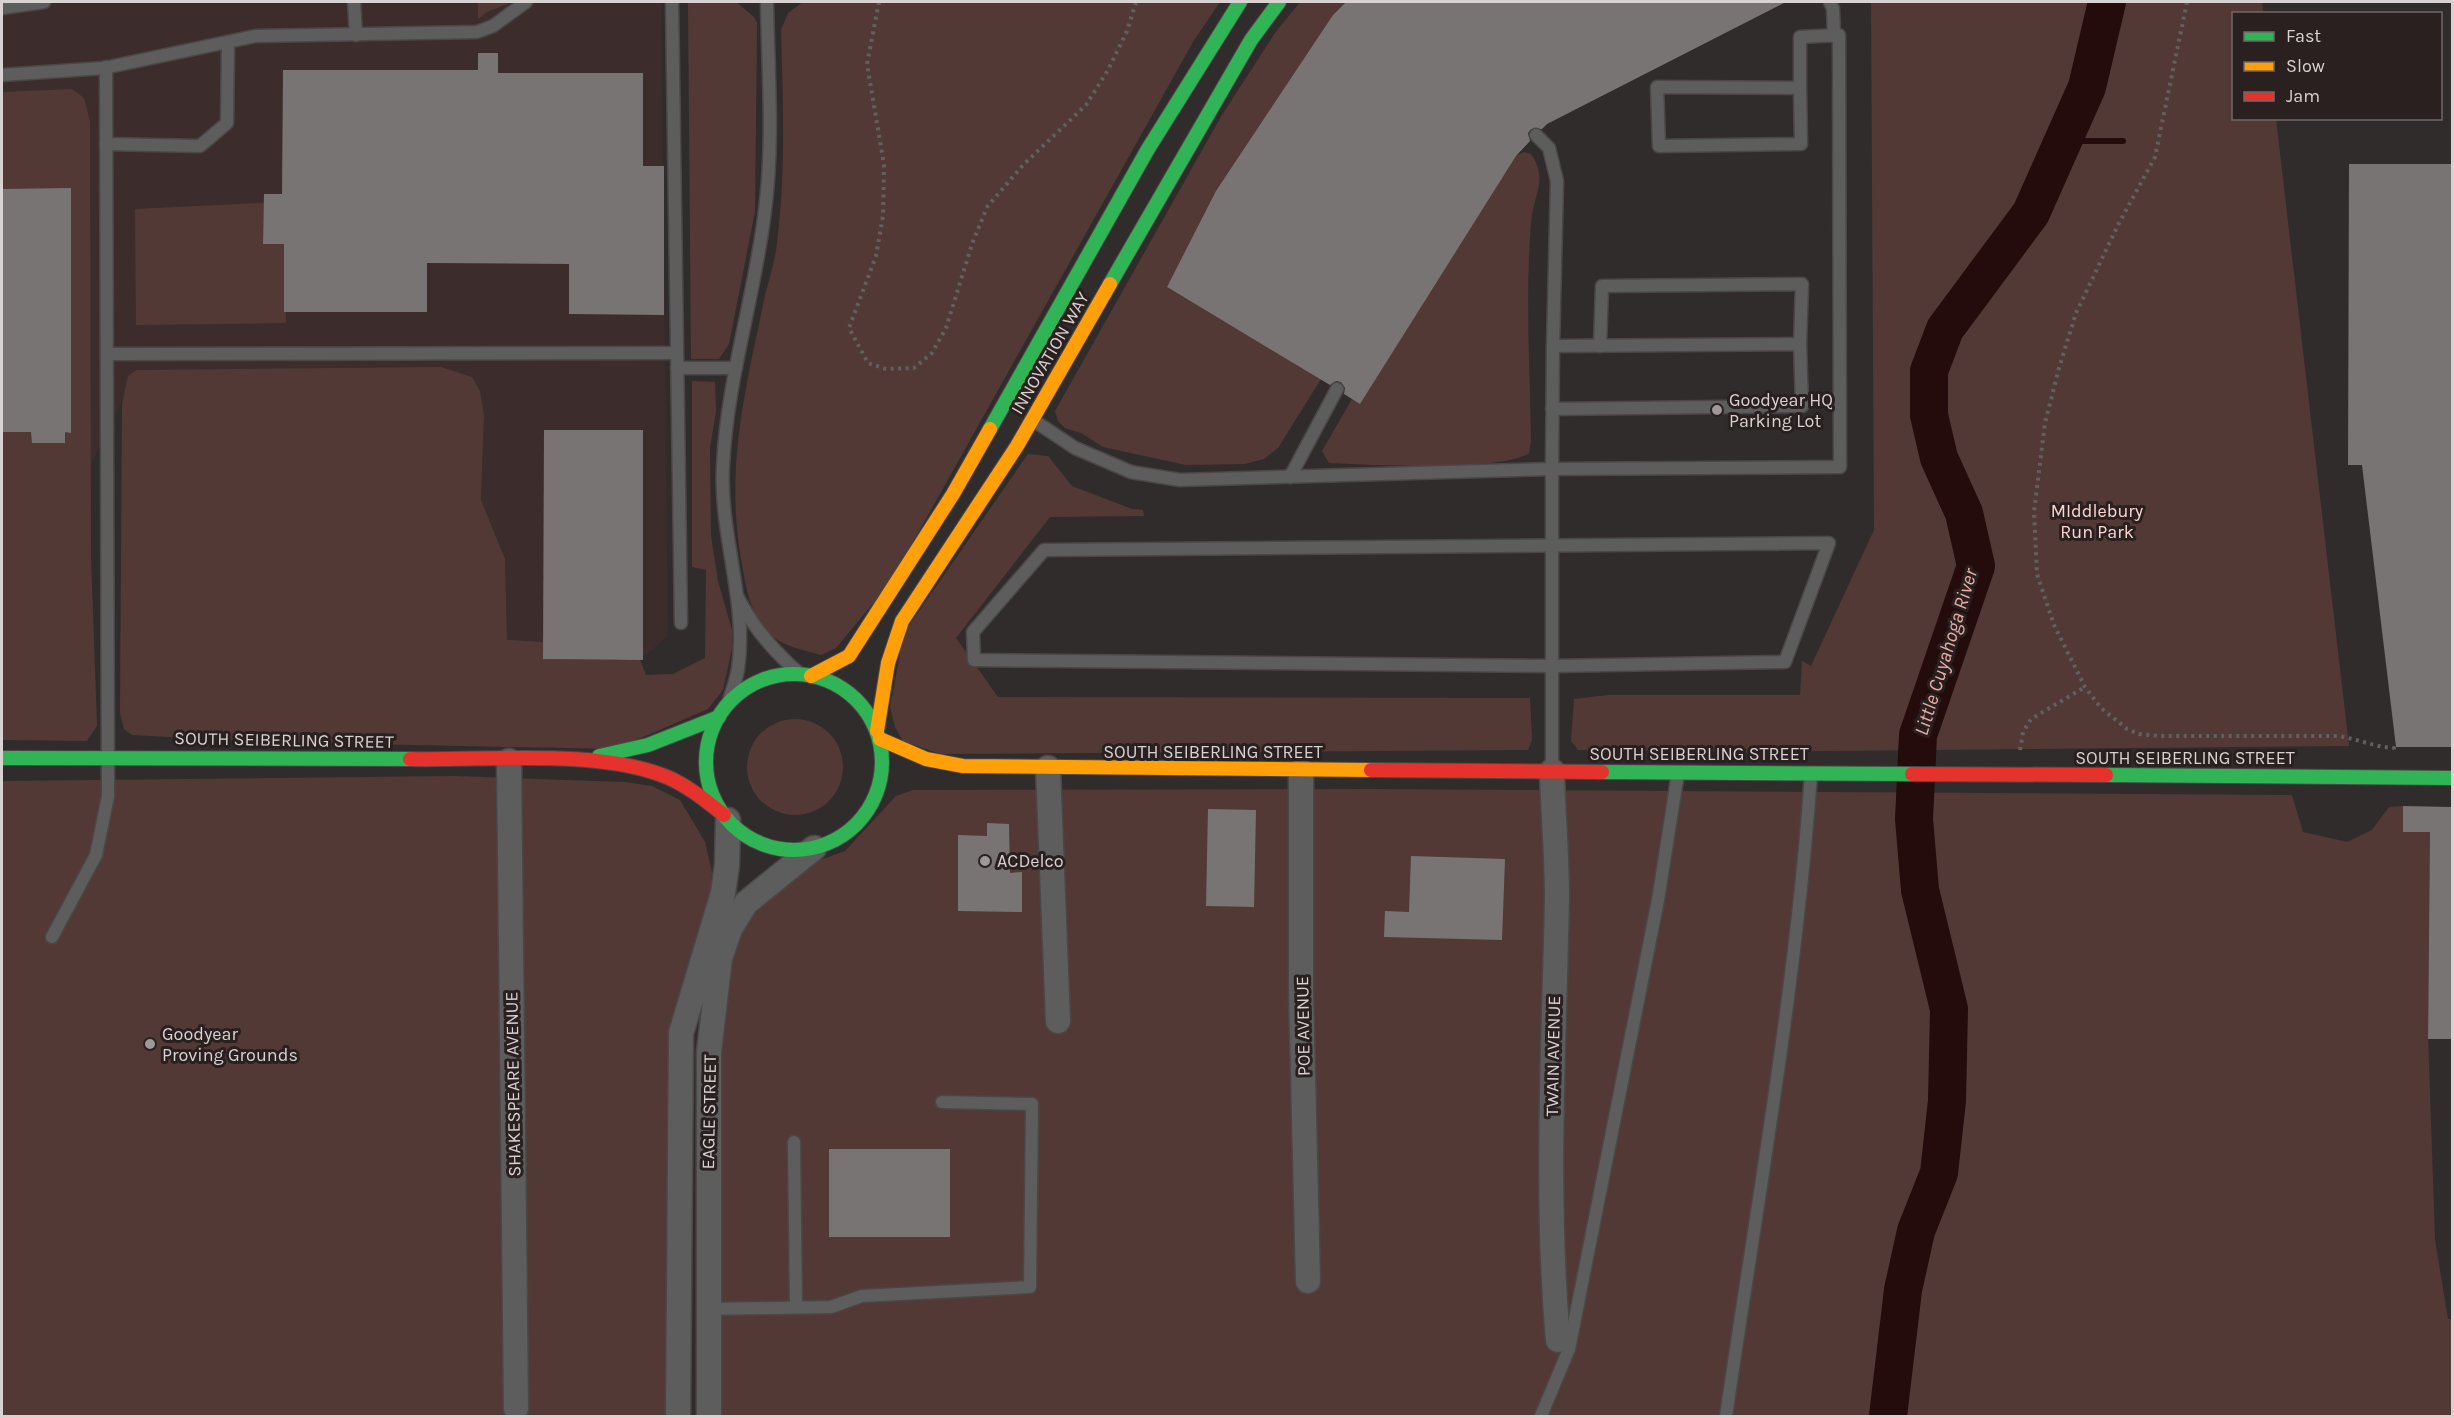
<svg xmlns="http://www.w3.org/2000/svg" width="2454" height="1418" font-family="Karla,sans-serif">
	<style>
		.built { fill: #3c2d2c }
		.green { fill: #533936 }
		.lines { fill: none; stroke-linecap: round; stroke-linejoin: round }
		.stream { stroke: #230c0b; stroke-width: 6 }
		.river { stroke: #230c0b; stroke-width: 38 }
		.building { fill: #787473 }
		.lane-casing { stroke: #4b4747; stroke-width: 15 }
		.street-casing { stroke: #4b4747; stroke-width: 27 }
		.fast-casing { stroke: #4b4747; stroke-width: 16 }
		.slow-casing { stroke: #4b4747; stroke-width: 16 }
		.jam-casing { stroke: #4b4747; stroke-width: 16 }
		.path { stroke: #616060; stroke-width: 4; stroke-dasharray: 3 4.5; stroke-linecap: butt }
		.lane { stroke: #5d5d5e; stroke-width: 12 }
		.street { stroke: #5d5d5e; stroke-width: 24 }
		.fast { stroke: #30b455; stroke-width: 14 }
		.slow { stroke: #ff9f0a; stroke-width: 14 }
		.jam { stroke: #e5322d; stroke-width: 14 }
		.poi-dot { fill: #9e9898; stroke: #2a2020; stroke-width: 2 }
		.labels { text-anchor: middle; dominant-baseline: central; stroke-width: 6; stroke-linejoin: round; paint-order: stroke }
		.street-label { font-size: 18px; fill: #d9d2d2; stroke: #2a2020 }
		.poi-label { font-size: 18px; fill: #d9d2d2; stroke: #2a2020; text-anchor: start }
		.park-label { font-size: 18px; fill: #fcd5d2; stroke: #2a2020 }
		.water-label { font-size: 20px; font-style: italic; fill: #ebada8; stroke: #2a2020 }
	</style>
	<rect width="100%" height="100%" fill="#312c2c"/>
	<path class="built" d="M2 2H661L668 636 640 660 543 659 507 640 505 559 481 500 484 415 480 391 472 377 441 367 137 370 91 465 2 464Z"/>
	<g class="green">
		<path d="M478 2H512L487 12 478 19Z"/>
		<path d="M688 2H736L754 17 757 23 755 211 729 344 719 359H691Z"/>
		<path d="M803 2H1220L1193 42 890 583 836 648 821 655C805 650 784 647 771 635 751 616 747 592 742 565 725 472 744 396 763 305 767 284 775 264 777 243 786 172 783 101 781 30L788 13Z"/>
		<path d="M1300 2H1346L1333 15 1167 287 1321 379 1278 448 1264 459 1245 464 1186 465 1103 447 1081 433 1065 428 1058 421 1055 411 1222 115 1275 33Z"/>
		<path d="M1871 2H2262L2263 13 2234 14V118L2276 119 2349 746 1735 752 1578 750 1571 741 1574 699 1608 695H1800L1802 661 1811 666 1874 530Z"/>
		<path d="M72 89 84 98 90 122 91 558 97 726 87 741 2 740V92Z"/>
		<path d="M1524 152 1531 154C1549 180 1533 194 1531 223 1525 296 1530 369 1531 441L1529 453C1502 472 1368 465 1329 463L1322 451 1352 399 1360 403 1516 156Z"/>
		<path d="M264 203 263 244H284L286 323 136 325 135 209Z"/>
		<path d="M441 367 472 377 480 391 484 415 481 500 505 559 507 640 543 642 544 659 640 660 646 675 673 674 705 658 706 570 692 567V381L715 382 716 411 710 448 711 536 718 581 732 630V648L723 690 708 709 615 749 268 742 132 735 124 729 120 713 122 404 128 376 137 370Z"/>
		<path d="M1028 454 1048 456 1072 486 1132 509 1143 510 1144 516 1050 517 956 638 998 697 1530 698 1532 740 1528 750 940 754 903 741 895 727 890 707 904 633Z"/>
		<circle cx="795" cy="767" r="48"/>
		<path d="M454 776 625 782 652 786 680 800 705 842 712 872 708 921 683 1005 672 1416H2V781Z"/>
		<path d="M1374 789 2292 795 2303 832 2347 842 2372 830 2389 807 2403 806V832H2430L2428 1035 2435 1240 2448 1319H2452V1416H718L719 1057 732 945 772 885 820 860 845 851 896 796 913 790Z"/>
	</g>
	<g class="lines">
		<path class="stream" d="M2063 141H2123"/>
		<path class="river" d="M1888 1416 1903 1290 1916 1231 1939 1173 1947 1101 1949 1009 1920 890 1914 819 1918 735 1976 566 1964 513 1939 458 1929 415V371L1945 329 2031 213 2087 87 2107 2"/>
	</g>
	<g class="building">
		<path d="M1346 2H1786L1547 124 1542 129H1531L1528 133 1530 141 1516 156 1360 404 1344 394 1345 388 1341 382 1336 381 1330 385 1167 287 1216 191 1333 15Z"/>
		<path d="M478 53H498V73H643V166H664V315L569 314V264L427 263V312H284V244H263L264 194H282L283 70H478Z"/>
		<path d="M2349 164H2452V747H2396L2362 465H2348Z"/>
		<path d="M71 188V433L65 432V443H32L31 432H2V189Z"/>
		<path d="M544 430H643V660L543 659Z"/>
		<path d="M2403 806 2452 807V1039H2428L2430 832H2403Z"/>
		<path d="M1208 809 1256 810 1254 907 1206 906Z"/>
		<path d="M987 823 1009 824 1010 873 1022 872V912L958 911V835L987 836Z"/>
		<path d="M1411 856 1505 859 1502 940 1384 937 1385 911 1409 912Z"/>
		<rect x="829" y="1149" width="121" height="88"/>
	</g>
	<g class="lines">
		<g class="lane-casing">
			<g id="lane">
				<path d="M354 2 356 35"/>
				<path d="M672 2 681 623"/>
				<path d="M1830 2 1833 9 1834 36"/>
				<path d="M2 8 44 2"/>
				<path d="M2 75 104 68 255 36 477 32 493 26 526 2"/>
				<path d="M1536 135 1549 148 1557 181 1553 346"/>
				<path d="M106 144 200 146 227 123 228 42"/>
				<path d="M1600 346 1602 286 1802 284 1800 344"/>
				<path d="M107 354 676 353"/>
				<path d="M677 368H736"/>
				<path d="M1552 409 1802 406 1800 344 1553 346 1552 469 1840 467 1839 35 1800 37V88L1657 87 1659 146 1801 144 1800 88"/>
				<path d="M1033 420 1075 448 1131 472 1180 480 1552 469V771"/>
				<path d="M1290 477 1337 389"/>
				<path d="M1829 543 1785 662 1552 666 974 660 973 632 1044 550Z"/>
				<path d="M738 598C754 629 774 652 801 675"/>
				<path d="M728 704C731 693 736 681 738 669 748 602 719 534 723 466 727 379 755 296 765 210 774 142 768 71 767 2"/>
				<path d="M52 937 96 855 108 796 106 67"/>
				<path d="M794 1142 796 1307"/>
				<path d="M709 1309 831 1307 862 1296 1030 1287 1032 1104 942 1102"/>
				<path d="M1541 1416 1569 1349 1658 900 1678 773"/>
				<path d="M1726 1416C1757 1203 1796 989 1811 774"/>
			</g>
		</g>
		<g class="street-casing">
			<g id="street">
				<path d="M509 761 516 1408"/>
				<path d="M1048 768 1058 1021"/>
				<path d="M1301 771V991L1308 1281"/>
				<path d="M1552 771C1553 813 1557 856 1557 898 1554 1046 1545 1193 1558 1340"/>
				<path d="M678 1416 681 1033 723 893 727 865 728 820"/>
				<path d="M709 1416V1052L720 958 730 929 746 903 814 848"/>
			</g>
		</g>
		<g class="fast-casing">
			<g id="fast">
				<path d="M1110 284 1251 40 1279 2"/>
				<path d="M990 429 1148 149 1240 2"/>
				<circle cx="794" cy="762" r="88"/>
				<path d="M599 756 648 745 719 717"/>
				<path d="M2 758 410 759"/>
				<path d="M1602 772 1912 774"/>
				<path d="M2106 775 2452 778"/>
			</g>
		</g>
		<g class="slow-casing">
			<g id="slow">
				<path d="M811 676 849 656 953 494 990 429"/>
				<path d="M877 731 888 663 902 621 1017 446 1110 284"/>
				<path d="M880 739 926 759 963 766 1371 770"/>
			</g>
		</g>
		<g class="jam-casing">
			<g id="jam">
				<path d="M410 759C486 761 597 748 667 777 688 786 706 801 724 815"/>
				<path d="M1371 770 1602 772"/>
				<path d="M1912 774 2106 775"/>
			</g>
		</g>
		<g class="path">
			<path d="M879 2 867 64 884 165 883 216 876 256 849 328 868 363 886 369 914 368 932 353 946 328 972 244 987 207 1023 165 1086 105 1108 70 1127 31 1136 2"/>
			<path d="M2187 2 2155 157 2118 225 2076 313 2059 368 2045 423 2034 512 2037 574 2054 625 2085 687 2101 708 2127 729 2139 734 2159 736H2338C2358 739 2374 747 2394 748L2393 752"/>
			<path d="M2020 750 2023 732 2031 719 2085 687"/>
		</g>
		<use href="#lane" class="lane"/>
		<use href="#street" class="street"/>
		<use href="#fast" class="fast"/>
		<use href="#slow" class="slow"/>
		<use href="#jam" class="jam"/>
	</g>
	<g class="poi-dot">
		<circle cx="1717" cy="410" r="6"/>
		<circle cx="985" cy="861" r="6"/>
		<circle cx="150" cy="1044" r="6"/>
	</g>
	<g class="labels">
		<g class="street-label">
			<text transform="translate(1050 353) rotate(-60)">INNOVATION WAY</text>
			<text transform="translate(284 740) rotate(1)">SOUTH SEIBERLING STREET</text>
			<text x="1213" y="752">SOUTH SEIBERLING STREET</text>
			<text x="1699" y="754">SOUTH SEIBERLING STREET</text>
			<text x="2185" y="758">SOUTH SEIBERLING STREET</text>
			<text transform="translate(1303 1026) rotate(-91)">POE AVENUE</text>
			<text transform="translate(1553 1056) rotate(-89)">TWAIN AVENUE</text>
			<text transform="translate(513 1084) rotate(-91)">SHAKESPEARE AVENUE</text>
			<text transform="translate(709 1112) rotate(-89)">EAGLE STREET</text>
		</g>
		<g class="poi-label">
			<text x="1729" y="400">Goodyear HQ<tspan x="1729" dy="21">Parking Lot</tspan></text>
			<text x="997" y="861">ACDelco</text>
			<text x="162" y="1034">Goodyear<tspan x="162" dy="21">Proving Grounds</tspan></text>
		</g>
		<g class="park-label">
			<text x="2097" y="511">MIddlebury<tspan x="2097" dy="21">Run Park</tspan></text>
		</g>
		<g class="water-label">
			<text transform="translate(1946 652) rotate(-73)">Little Cuyahoga River</text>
		</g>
	</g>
	<rect width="2454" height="1418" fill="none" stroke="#d9d2d2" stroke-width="6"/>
	<rect x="2232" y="12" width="210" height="108" fill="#2a2020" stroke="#706767" stroke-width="1.5"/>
	<rect x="2244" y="32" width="30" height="9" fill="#30b455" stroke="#706767" stroke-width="1.5"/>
	<text x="2286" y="42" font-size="18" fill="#d9d2d2">Fast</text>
	<rect x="2244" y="62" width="30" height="9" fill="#ff9f0a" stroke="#706767" stroke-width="1.5"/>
	<text x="2286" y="72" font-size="18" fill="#d9d2d2">Slow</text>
	<rect x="2244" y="92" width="30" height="9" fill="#e5322d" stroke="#706767" stroke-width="1.5"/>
	<text x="2286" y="102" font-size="18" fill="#d9d2d2">Jam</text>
</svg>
